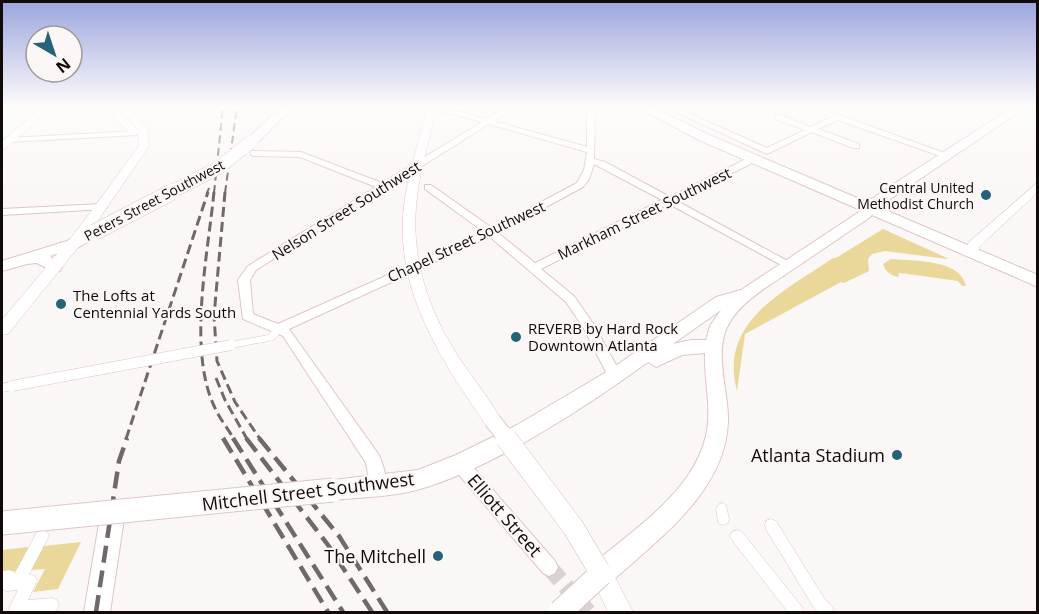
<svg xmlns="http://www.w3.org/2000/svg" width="1039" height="614" font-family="'Open Sans',sans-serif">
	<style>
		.green { fill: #e9d899 }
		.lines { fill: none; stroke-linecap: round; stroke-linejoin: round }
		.minor-tunnel { stroke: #d9d3d3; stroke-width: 17; stroke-dasharray: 17 8; stroke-linecap: butt }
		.pedestrian-casing { stroke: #dec6c3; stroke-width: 1 }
		.minor-casing { stroke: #dec6c3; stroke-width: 2 }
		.tertiary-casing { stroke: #dec6c3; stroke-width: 1 }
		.secondary-casing { stroke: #dec6c3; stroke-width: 2 }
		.primary-casing { stroke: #dec6c3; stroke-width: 2 }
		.pedestrian { fill: #fff; fill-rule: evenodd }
		.minor { fill: #fff; fill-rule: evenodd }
		.tertiary { fill: #fff; fill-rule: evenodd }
		.secondary { fill: #fff; fill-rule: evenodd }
		.primary { fill: #fff; fill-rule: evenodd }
		.rail-far2 { stroke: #706969; stroke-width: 2; stroke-dasharray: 8 4.5; stroke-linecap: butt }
		.rail-far1 { stroke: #706969; stroke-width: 3; stroke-dasharray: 10 5; stroke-linecap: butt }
		.rail { stroke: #706969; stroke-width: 4.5; stroke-dasharray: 17 8; stroke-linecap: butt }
		.pedestrian-bridge-casing { stroke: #dec6c3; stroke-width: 11; stroke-linecap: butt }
		.tertiary-bridge-far1-casing { stroke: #dec6c3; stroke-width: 18; stroke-linecap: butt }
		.tertiary-bridge-casing { stroke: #dec6c3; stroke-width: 22; stroke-linecap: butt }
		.secondary-bridge-casing { stroke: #dec6c3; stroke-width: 25; stroke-linecap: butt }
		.primary-bridge-far1-casing { stroke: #dec6c3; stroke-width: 14; stroke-linecap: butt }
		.primary-bridge-casing { stroke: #dec6c3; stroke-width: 17; stroke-linecap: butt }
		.pedestrian-bridge { stroke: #fff; stroke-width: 10 }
		.tertiary-bridge-far1 { stroke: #fff; stroke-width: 16 }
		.tertiary-bridge { stroke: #fff; stroke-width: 21 }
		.secondary-bridge { stroke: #fff; stroke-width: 23 }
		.primary-bridge-far1 { stroke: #fff; stroke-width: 13 }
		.primary-bridge { stroke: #fff; stroke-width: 16 }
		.poi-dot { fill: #26637a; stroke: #fcf7f7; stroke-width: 2 }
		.labels { text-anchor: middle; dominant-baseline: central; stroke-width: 4.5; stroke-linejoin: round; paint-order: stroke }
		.far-poi-label { font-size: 14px; fill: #110a09; stroke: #fcf7f7; text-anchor: end }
		.far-street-label { font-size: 14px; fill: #110a09; stroke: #fcf7f7 }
		.street-label { font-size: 15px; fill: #110a09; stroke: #fcf7f7 }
		.poi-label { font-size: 15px; fill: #110a09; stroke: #fcf7f7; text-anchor: start }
		.near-poi-label { font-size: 18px; fill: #110a09; stroke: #fcf7f7; text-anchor: end }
		.near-street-label { font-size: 18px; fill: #110a09; stroke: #fcf7f7 }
	</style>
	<rect width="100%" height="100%" fill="#fcf7f7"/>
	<g class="green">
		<path d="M883 229 947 258V259L885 251 872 254 868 259 869 271 844 283 841 282 745 334 737 391C718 321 785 291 833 258H836Z"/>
		<path d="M891 259C913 261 961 259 966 286H962L958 281 901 273H899L898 277C890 275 886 272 883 264Z"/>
		<path d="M81 542 58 589 33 592 45 569 31 570 44 546Z"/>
		<path d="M29 547 16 571 2 572V550Z"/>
	</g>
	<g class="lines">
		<path class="minor-tunnel" d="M549 567 588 612"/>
		<g class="pedestrian-casing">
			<g id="pedestrian">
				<path d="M278 326 283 329 274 340 231 348 228 347 226 345 228 343 231 342 268 335 275 327Z"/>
				<path d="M12 382 16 383 17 386 16 389 2 392V384Z"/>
				<path d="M722 503 726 505 729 519 728 523 723 525 718 523 716 509 718 505Z"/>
				<path d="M771 519 776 521 824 598 832 607 834 612H818L814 608 766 529 765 525 766 521Z"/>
				<path d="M42 530 47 532 49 536 29 574 35 576 37 581 28 600 52 598 57 600 59 605 57 610 52 612H10L9 608 18 590 6 591 2 589V571L10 570 15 573 37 532Z"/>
				<path d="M737 530 742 532 802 607 804 612H788L732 540 730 536 732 532Z"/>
			</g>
		</g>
		<g class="minor-casing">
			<g id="minor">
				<path d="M128 107H140L124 112V108Z"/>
				<path d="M403 107 449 109 487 119 506 107H515L494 121 587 147V107H595L594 159 605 162 670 197 750 157H756V161L677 201 795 265 789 268 785 267 669 204 541 269 574 296 594 325 622 376 620 380 615 381 610 380 583 327 566 302 490 237 289 329 379 455C384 467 388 479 383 491L377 493 371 491 366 463 283 336 243 319 238 280 248 266 376 187 300 157 254 156 251 155V151L301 152 382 183 482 122 449 113ZM489 124 587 152 584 170 577 183 492 228 431 185H425V189L484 232 278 324 253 314 250 280 256 270ZM594 164 662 200 535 263 498 233 583 187 589 179Z"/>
				<path d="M665 107H675L767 148 805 130 775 119V115H781L811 127 831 117 806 107H817L950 155 943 157 838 120 818 129 859 144V148H853L812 132 767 154Z"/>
				<path d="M1027 107H1038V112L1027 109Z"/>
				<path d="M134 131 138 133 137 135 9 142 5 140 9 138Z"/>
				<path d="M102 204 107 207 105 209 2 215V209Z"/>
				<path d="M460 457 466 459 555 561 558 567 555 573 549 576 543 573 454 469 452 464 454 459Z"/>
			</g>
		</g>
		<g class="tertiary-casing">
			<g id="tertiary">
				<path d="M43 107H53L6 148 2 149V141Z"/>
				<path d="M104 107H114L138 130 121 107H130L147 130 149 146 88 235 8 334 2 335V320L78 229 139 146 138 133 131 134Z"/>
				<path d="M427 107H436C430 140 418 174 416 207 412 255 426 302 450 343 465 370 487 393 501 420L498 425 492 427 486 425C441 360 394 289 404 206 408 173 420 140 427 107Z"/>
				<path d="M1038 182V192L980 246 976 256H966L964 253 969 242Z"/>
				<path d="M601 563 609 566 633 612H608L590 574 593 566Z"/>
			</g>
		</g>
		<g class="secondary-casing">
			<g id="secondary">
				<path d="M1013 107H1026L880 206 869 218C842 236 816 254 789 272 769 286 743 300 730 322 712 350 729 390 728 421 726 492 657 540 610 583L601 587 592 583 588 574 592 565C636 527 703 486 708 422 710 399 704 376 705 353L682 355 656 367 648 362C586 407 493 468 420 489 393 497 361 497 333 500L325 497 322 490 325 483 333 480 418 470 456 455 517 425 608 371 716 297 741 290 859 212 870 200 897 182ZM721 310 710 326 706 340H691L673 344Z"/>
				<path d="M113 501 121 504 125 512 110 612H84L101 512 105 504Z"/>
			</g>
		</g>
		<g class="primary-casing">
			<g id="primary">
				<path d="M281 107H293L255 145H247V139Z"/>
				<path d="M637 107H652L707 134 1038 275V287L699 140Z"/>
				<path d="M95 227 103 232 100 235 79 247 50 256 62 267 60 271 54 272 37 263 27 264 2 271V261L67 241Z"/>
			</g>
		</g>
		<use href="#pedestrian" class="pedestrian"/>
		<use href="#minor" class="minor"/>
		<use href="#tertiary" class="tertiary"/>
		<use href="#secondary" class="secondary"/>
		<use href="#primary" class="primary"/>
		<g class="rail-far2">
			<path d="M207 193 209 188"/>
			<path d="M214 193 223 107"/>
			<path d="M225 193 237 107"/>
		</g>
		<g class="rail-far1">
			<path d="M214 192C208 254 187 351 215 408 220 419 228 429 234 439"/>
			<path d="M225 192 214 316 217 361 235 402 260 439"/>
			<path d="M216 378 225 400 247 439"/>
			<path d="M126 439 208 192"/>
		</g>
		<g class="rail">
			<path d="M223 438 328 612"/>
			<path d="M233 438 343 612"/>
			<path d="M246 438 328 545 372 612"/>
			<path d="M259 438 339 536 387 612"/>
			<path d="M96 612 119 461 127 438"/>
		</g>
		<g class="pedestrian-bridge-casing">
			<path id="pedestrian-bridge" d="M12 386 231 345"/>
		</g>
		<g class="tertiary-bridge-far1-casing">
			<path id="tertiary-bridge-far1" d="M492 420 507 439"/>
		</g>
		<g class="tertiary-bridge-casing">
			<path id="tertiary-bridge" d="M506 438 573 527 601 574"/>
		</g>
		<g class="secondary-bridge-casing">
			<g id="secondary-bridge">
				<path d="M2 523 333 490"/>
				<path d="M560 612 601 574"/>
			</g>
		</g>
		<g class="primary-bridge-far1-casing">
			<path id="primary-bridge-far1" d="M169 193 218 168 251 142"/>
		</g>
		<g class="primary-bridge-casing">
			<path id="primary-bridge" d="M95 232 172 192"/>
		</g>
		<use href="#pedestrian-bridge" class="pedestrian-bridge"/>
		<use href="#tertiary-bridge-far1" class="tertiary-bridge-far1"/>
		<use href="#tertiary-bridge" class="tertiary-bridge"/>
		<use href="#secondary-bridge" class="secondary-bridge"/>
		<use href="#primary-bridge-far1" class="primary-bridge-far1"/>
		<use href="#primary-bridge" class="primary-bridge"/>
	</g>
	<linearGradient id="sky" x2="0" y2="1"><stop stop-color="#9aa5dd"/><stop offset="0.55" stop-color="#fefbfb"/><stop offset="1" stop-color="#fefbfb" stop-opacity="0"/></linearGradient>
	<rect width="1039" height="193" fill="url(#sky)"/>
	<g class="poi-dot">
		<circle cx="986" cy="195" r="6"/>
		<circle cx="61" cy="304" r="6"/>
		<circle cx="516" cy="337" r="6"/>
		<circle cx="897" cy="455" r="6"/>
		<circle cx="438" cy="556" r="6"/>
	</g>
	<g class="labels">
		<g class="far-poi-label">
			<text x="974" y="187">Central United<tspan x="974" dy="16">Methodist Church</tspan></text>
		</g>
		<g class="far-street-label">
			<text transform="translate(154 200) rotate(-28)">Peters Street Southwest</text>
		</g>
		<g class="street-label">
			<text transform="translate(346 210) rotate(-32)">Nelson Street Southwest</text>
			<text transform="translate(644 213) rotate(-26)">Markham Street Southwest</text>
			<text transform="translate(466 241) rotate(-25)">Chapel Street Southwest</text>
		</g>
		<g class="poi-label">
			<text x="73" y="295">The Lofts at<tspan x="73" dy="17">Centennial Yards South</tspan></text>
			<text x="528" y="328">REVERB by Hard Rock<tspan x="528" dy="17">Downtown Atlanta</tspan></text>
		</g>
		<g class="near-poi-label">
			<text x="885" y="455">Atlanta Stadium</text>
			<text x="426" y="556">The Mitchell</text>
		</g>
		<g class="near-street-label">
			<text transform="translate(308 491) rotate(-7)">Mitchell Street Southwest</text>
			<text transform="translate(505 515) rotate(49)">Elliott Street</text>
		</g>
	</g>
	<rect width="1039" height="614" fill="none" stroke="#110a09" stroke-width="6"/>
	<g transform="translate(54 54) rotate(141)"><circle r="28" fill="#fcf7f7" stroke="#9e9898" stroke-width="1.5"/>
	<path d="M0-4.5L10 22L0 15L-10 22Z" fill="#26637a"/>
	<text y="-9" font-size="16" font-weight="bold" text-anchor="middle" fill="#110a09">N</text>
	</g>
</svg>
